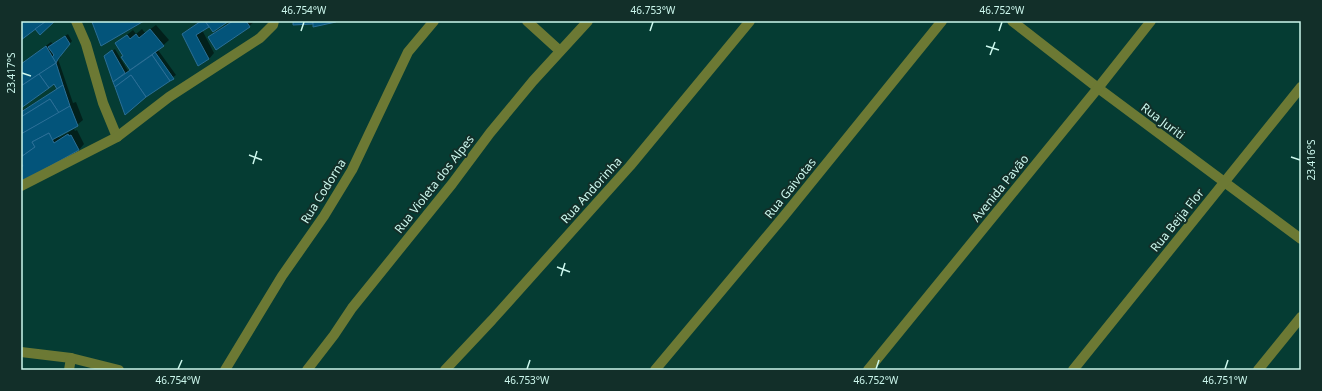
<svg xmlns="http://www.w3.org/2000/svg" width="1322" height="391" font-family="'Noto Sans',sans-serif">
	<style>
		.shadow { fill: #0007 }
		.building { fill: #03547a; stroke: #2b6f97 }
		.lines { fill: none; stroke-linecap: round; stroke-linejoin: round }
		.minor { stroke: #6c7934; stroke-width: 10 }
		.ticks { fill: none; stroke: #ccf7ed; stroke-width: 1.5 }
		.labels { text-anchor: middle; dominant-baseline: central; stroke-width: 4; stroke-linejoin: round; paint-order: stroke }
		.street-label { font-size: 12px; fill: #ccf7ed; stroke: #122f29 }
		.neatline { fill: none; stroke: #ccf7ed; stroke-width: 1.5 }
		.ticks-label { font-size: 10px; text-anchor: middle; fill: #ccf7ed }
	</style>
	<rect width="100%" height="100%" fill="#053c33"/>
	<g class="shadow">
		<path d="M200 21H227L209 26 202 30 214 53 209 59 183 34Z"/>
		<path d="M232 21H255L249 26 209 38 215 32Z"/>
		<path d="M156 25 169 40 158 50 176 75 145 96 125 113 106 56 115 49 128 71 131 69 117 43 133 30 136 34 142 29 145 33Z"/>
		<path d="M68 34 72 41 60 55 61 57 58 59 73 103 76 102 83 120 77 125 58 136 59 138 74 129 75 131 77 130 84 144 79 150 23 180 21 173V111L58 89 55 82 21 107V64L51 42 53 44Z"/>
	</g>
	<g class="building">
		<path d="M21 21H44L45 22 21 40Z"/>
		<path d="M44 21H55L40 35 35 29 45 22Z"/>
		<path d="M94 21H144L101 46 92 22Z"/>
		<path d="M201 21H205L209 27 196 35 209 59 198 66 182 34Z"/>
		<path d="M205 21H229L213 32Z"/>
		<path d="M233 21H246L250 27 216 50 208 37Z"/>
		<path d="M293 21H313V24L293 25Z"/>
		<path d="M313 21H336V22L313 27Z"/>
		<path d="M150 29 164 46 130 70 121 57 123 56 115 43 127 35 130 39 136 34 139 38Z"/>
		<path d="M65 36 70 44 58 59 56 63 52 57 54 55 48 47Z"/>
		<path d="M46 46 56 63 21 86V64Z"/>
		<path d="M112 50 125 73 113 82 104 56Z"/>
		<path d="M155 52 174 79 170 81 152 55Z"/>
		<path d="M152 55 170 81 146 97 131 75 115 87 113 82Z"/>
		<path d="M56 63 63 85 57 89 54 84 49 88 39 74Z"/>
		<path d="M39 74 49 88 21 108V86Z"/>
		<path d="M131 75 146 97 125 115 115 87Z"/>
		<path d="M63 85 70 106 59 113 50 99 21 117V112Z"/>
		<path d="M50 99 59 113 21 134V117Z"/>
		<path d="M70 106 78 126 52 140 49 133 32 142 35 147 21 157V134Z"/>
		<path d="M49 133 54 143 68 134 69 136 71 135 79 150 22 182 21 167 23 166 21 163V157L35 147 32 142Z"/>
	</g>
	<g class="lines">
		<g class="minor">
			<path d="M76 21 86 44 103 103 117 137"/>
			<path d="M527 21 560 51"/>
			<path d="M1012 21 1098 88 1301 239"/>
			<path d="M21 186 117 137 169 97 260 38 273 25 274 21"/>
			<path d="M21 352 71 358 119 370"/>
			<path d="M69 370 71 358"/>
			<path d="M225 370 282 276 324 216 352 170 408 52 434 21"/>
			<path d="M307 370 334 335 352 308 452 184 490 133 533 81 588 21"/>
			<path d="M445 370 492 320 630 166 750 21"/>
			<path d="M655 370 784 216 942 21"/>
			<path d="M868 370 1098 88 1151 21"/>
			<path d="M1073 370 1301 87"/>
			<path d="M1258 370 1301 317"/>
		</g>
	</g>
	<path class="ticks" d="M301 31 304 22M650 31 653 22M999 31 1002 22M986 46 999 50M990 55 995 42M22 73 31 76M249 155 262 160M1291 157 1300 160M253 164 257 151M557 267 570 272M561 276 565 263M178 369 182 360M527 369 530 360M876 369 879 360M1225 369 1228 360"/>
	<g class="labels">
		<g class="street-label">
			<text transform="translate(1163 121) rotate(37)">Rua Juriti</text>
			<text transform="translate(434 184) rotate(-52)">Rua Violeta dos Alpes</text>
			<text transform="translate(790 188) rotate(-51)">Rua Gaivotas</text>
			<text transform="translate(1000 188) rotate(-51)">Avenida Pavão</text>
			<text transform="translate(591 190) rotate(-48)">Rua Andorinha</text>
			<text transform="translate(323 191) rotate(-58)">Rua Codorna</text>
			<text transform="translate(1177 220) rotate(-51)">Rua Beija Flor</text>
		</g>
	</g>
	<rect width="1322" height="391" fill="none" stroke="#122f29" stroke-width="44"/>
	<rect x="22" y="22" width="1278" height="347" class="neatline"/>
	<g class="ticks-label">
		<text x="304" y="14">46.754°W</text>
		<text x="653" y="14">46.753°W</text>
		<text x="1002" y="14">46.752°W</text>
		<text transform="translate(11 73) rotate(-90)" y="4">23.417°S</text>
		<text transform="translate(1311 160) rotate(-90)" y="4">23.416°S</text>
		<text x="178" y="384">46.754°W</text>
		<text x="527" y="384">46.753°W</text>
		<text x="876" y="384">46.752°W</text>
		<text x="1225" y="384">46.751°W</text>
	</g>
</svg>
